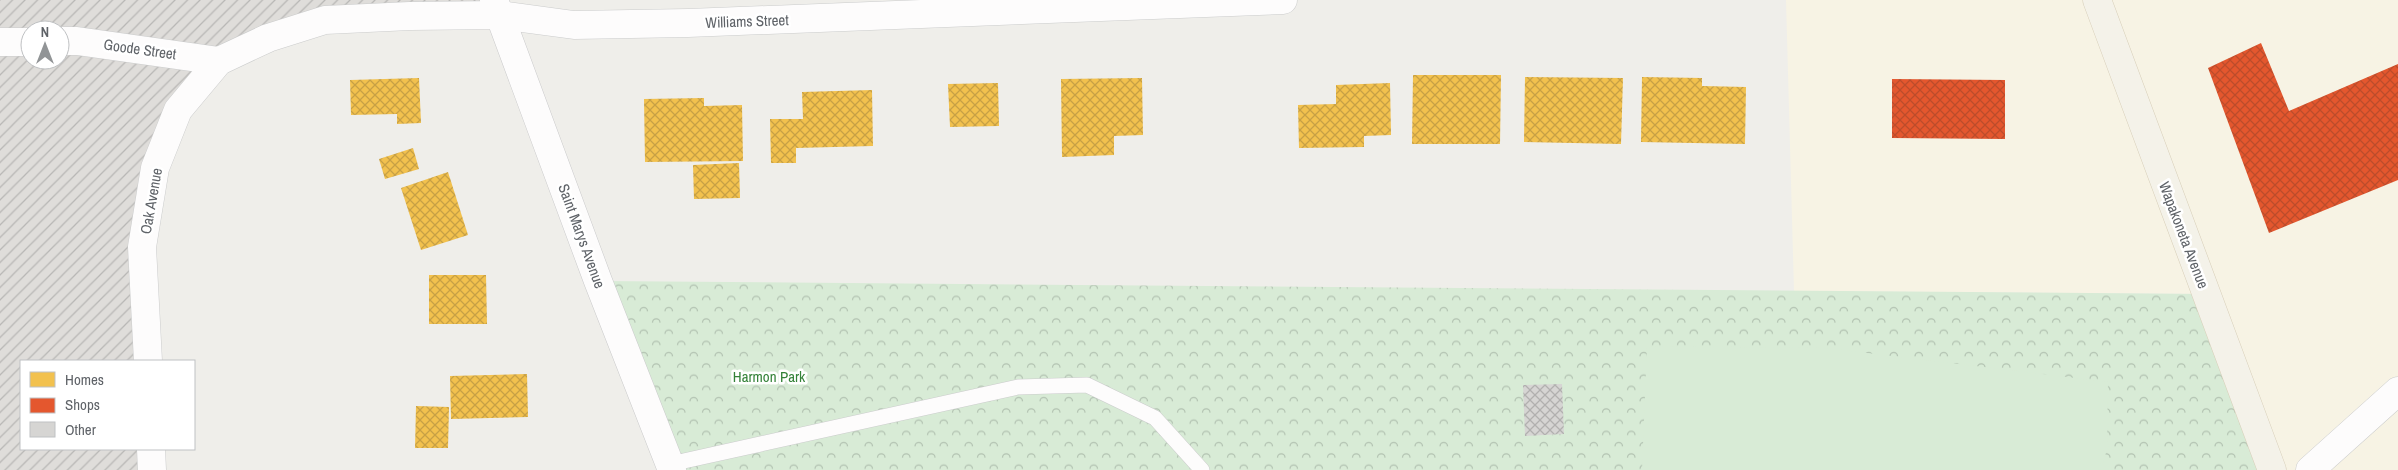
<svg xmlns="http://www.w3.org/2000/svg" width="2398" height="470" font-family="'Archivo Narrow',sans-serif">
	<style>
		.commercial { fill: #f7f3e4 }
		.industrial { fill: url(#industrial-furrows); fill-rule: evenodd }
		.park { fill: url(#park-crowns) }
		.garden { fill: #d8ebd6 }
		.homes { fill: url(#homes-cross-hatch) }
		.shops { fill: url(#shops-cross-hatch) }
		.building { fill: url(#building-cross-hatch) }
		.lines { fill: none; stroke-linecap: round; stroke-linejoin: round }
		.lane-casing { stroke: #cbcccc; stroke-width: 16 }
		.street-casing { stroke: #cbcccc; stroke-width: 29 }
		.secondary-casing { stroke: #cacacb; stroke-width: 29 }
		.primary-casing { stroke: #d7ceb8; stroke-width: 29 }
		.lane { stroke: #fdfcfc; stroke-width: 15 }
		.street { stroke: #fdfcfc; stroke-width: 28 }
		.secondary { stroke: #fdfcfc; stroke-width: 28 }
		.primary { stroke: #f4f2e9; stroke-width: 28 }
		.labels { text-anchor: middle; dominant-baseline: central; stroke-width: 5; stroke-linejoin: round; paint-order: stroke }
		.street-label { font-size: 15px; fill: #5f6368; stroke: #fff }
		.park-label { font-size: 15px; fill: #348238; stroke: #fff }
	</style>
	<defs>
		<pattern id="industrial-furrows" width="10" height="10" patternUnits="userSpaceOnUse" patternTransform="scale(1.25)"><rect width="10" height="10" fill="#dfddda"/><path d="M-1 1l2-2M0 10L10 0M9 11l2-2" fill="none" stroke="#b8b7b5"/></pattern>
		<pattern id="park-crowns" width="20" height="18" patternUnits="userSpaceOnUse" patternTransform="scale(1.25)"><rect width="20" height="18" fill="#d8ebd6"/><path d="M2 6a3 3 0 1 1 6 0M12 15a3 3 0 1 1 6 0" fill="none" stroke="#b2c2b1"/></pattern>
		<pattern id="homes-cross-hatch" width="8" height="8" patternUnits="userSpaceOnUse" patternTransform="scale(1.25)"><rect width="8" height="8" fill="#f2c14e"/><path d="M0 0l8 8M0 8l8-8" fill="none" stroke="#c7a045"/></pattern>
		<pattern id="shops-cross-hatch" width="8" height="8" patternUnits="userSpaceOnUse" patternTransform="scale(1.25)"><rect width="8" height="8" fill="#e4572e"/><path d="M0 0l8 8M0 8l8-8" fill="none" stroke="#bc4c2b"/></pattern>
		<pattern id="building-cross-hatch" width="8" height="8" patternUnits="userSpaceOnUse" patternTransform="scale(1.25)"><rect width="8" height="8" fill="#d6d5d3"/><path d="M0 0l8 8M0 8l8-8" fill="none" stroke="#b1b0af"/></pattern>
	</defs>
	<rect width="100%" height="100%" fill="#efeeea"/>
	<path class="commercial" d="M1786 0H2398V470H2272L2206 294 1794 291Z"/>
	<path class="industrial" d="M0 0H494L325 20 219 61 155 168 148 361H21V449H152L153 470H0ZM30 30H60V60H30Z"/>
	<path class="park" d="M598 281 2207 294 2272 470H672Z"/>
	<path class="garden" d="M1647 346 1825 348 2108 382 2107 448 2102 470H1642Z"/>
	<g class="homes">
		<path d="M1413 75H1501L1500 144H1412Z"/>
		<path d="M1525 77 1623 78 1621 144 1524 142Z"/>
		<path d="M1642 77 1702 78V86L1746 87 1745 144 1641 142Z"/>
		<path d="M419 78 421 123 397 124V114L351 115 350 80Z"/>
		<path d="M1142 78 1143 135 1114 136V155L1062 157 1061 79Z"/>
		<path d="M998 83 999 126 950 127 948 84Z"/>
		<path d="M1390 83 1391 135 1364 136V147L1299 148 1298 105 1336 104V85Z"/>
		<path d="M872 90 873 146 796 148V163H771L770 119H803L802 92Z"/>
		<path d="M704 98V106L742 105 743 161 645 162 644 99Z"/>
		<path d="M413 148 419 169 385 179 379 159Z"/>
		<path d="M739 163 740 198 694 199 693 165Z"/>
		<path d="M448 172 468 235 421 250 401 188Z"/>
		<path d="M429 275H486L487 324H429Z"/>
		<path d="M527 374 528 417 451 419 450 376Z"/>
		<path d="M416 406 449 407 448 448H415Z"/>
	</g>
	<g class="shops">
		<path d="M2261 43 2289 111 2398 64V180L2269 233 2208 68Z"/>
		<path d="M1892 79 2005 80V139L1892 138Z"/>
	</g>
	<path class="building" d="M1562 384 1564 434 1525 436 1523 385Z"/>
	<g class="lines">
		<g class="lane-casing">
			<path id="lane" d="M670 464 1018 387 1087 385 1155 418 1202 470"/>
		</g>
		<g class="street-casing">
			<g id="street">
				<path d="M60 41H77L219 61"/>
				<path d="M0 42H30"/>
				<path d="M148 361 142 247 155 168 178 110 219 61 268 38 325 20 410 16 500 15 574 25 688 23 1283 0"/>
				<path d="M151 449 152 470"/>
				<path d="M2310 470 2398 391"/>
			</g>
		</g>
		<g class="secondary-casing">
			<path id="secondary" d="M494 0 598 281 672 470"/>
		</g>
		<g class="primary-casing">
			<path id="primary" d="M2097 0 2272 470"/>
		</g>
		<use href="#lane" class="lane"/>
		<use href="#street" class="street"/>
		<use href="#secondary" class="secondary"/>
		<use href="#primary" class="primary"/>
	</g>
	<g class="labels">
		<g class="street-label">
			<text transform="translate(747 21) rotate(-2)">Williams Street</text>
			<text transform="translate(140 49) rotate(8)">Goode Street</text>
			<text transform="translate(151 201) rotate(-80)">Oak Avenue</text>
			<text transform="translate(2184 235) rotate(69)">Wapakoneta Avenue</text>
			<text transform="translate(582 236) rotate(70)">Saint Marys Avenue</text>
		</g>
		<g class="park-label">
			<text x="769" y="376">Harmon Park</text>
		</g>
	</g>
	<rect x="20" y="360" width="175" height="90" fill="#ffffff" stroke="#bfc1c3"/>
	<rect x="30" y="372" width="25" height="15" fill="#f2c14e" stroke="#bfc1c3"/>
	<text x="65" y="385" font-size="15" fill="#5f6368">Homes</text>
	<rect x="30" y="398" width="25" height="15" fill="#e4572e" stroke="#bfc1c3"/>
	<text x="65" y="410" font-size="15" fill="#5f6368">Shops</text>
	<rect x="30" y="422" width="25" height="15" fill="#d6d5d3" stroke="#bfc1c3"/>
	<text x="65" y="435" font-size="15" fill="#5f6368">Other</text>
	<g transform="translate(45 45)"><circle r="24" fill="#ffffff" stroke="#bfc1c3"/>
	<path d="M0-4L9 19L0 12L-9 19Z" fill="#919496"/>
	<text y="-8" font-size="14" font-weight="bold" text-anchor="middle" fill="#5f6368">N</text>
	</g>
</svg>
